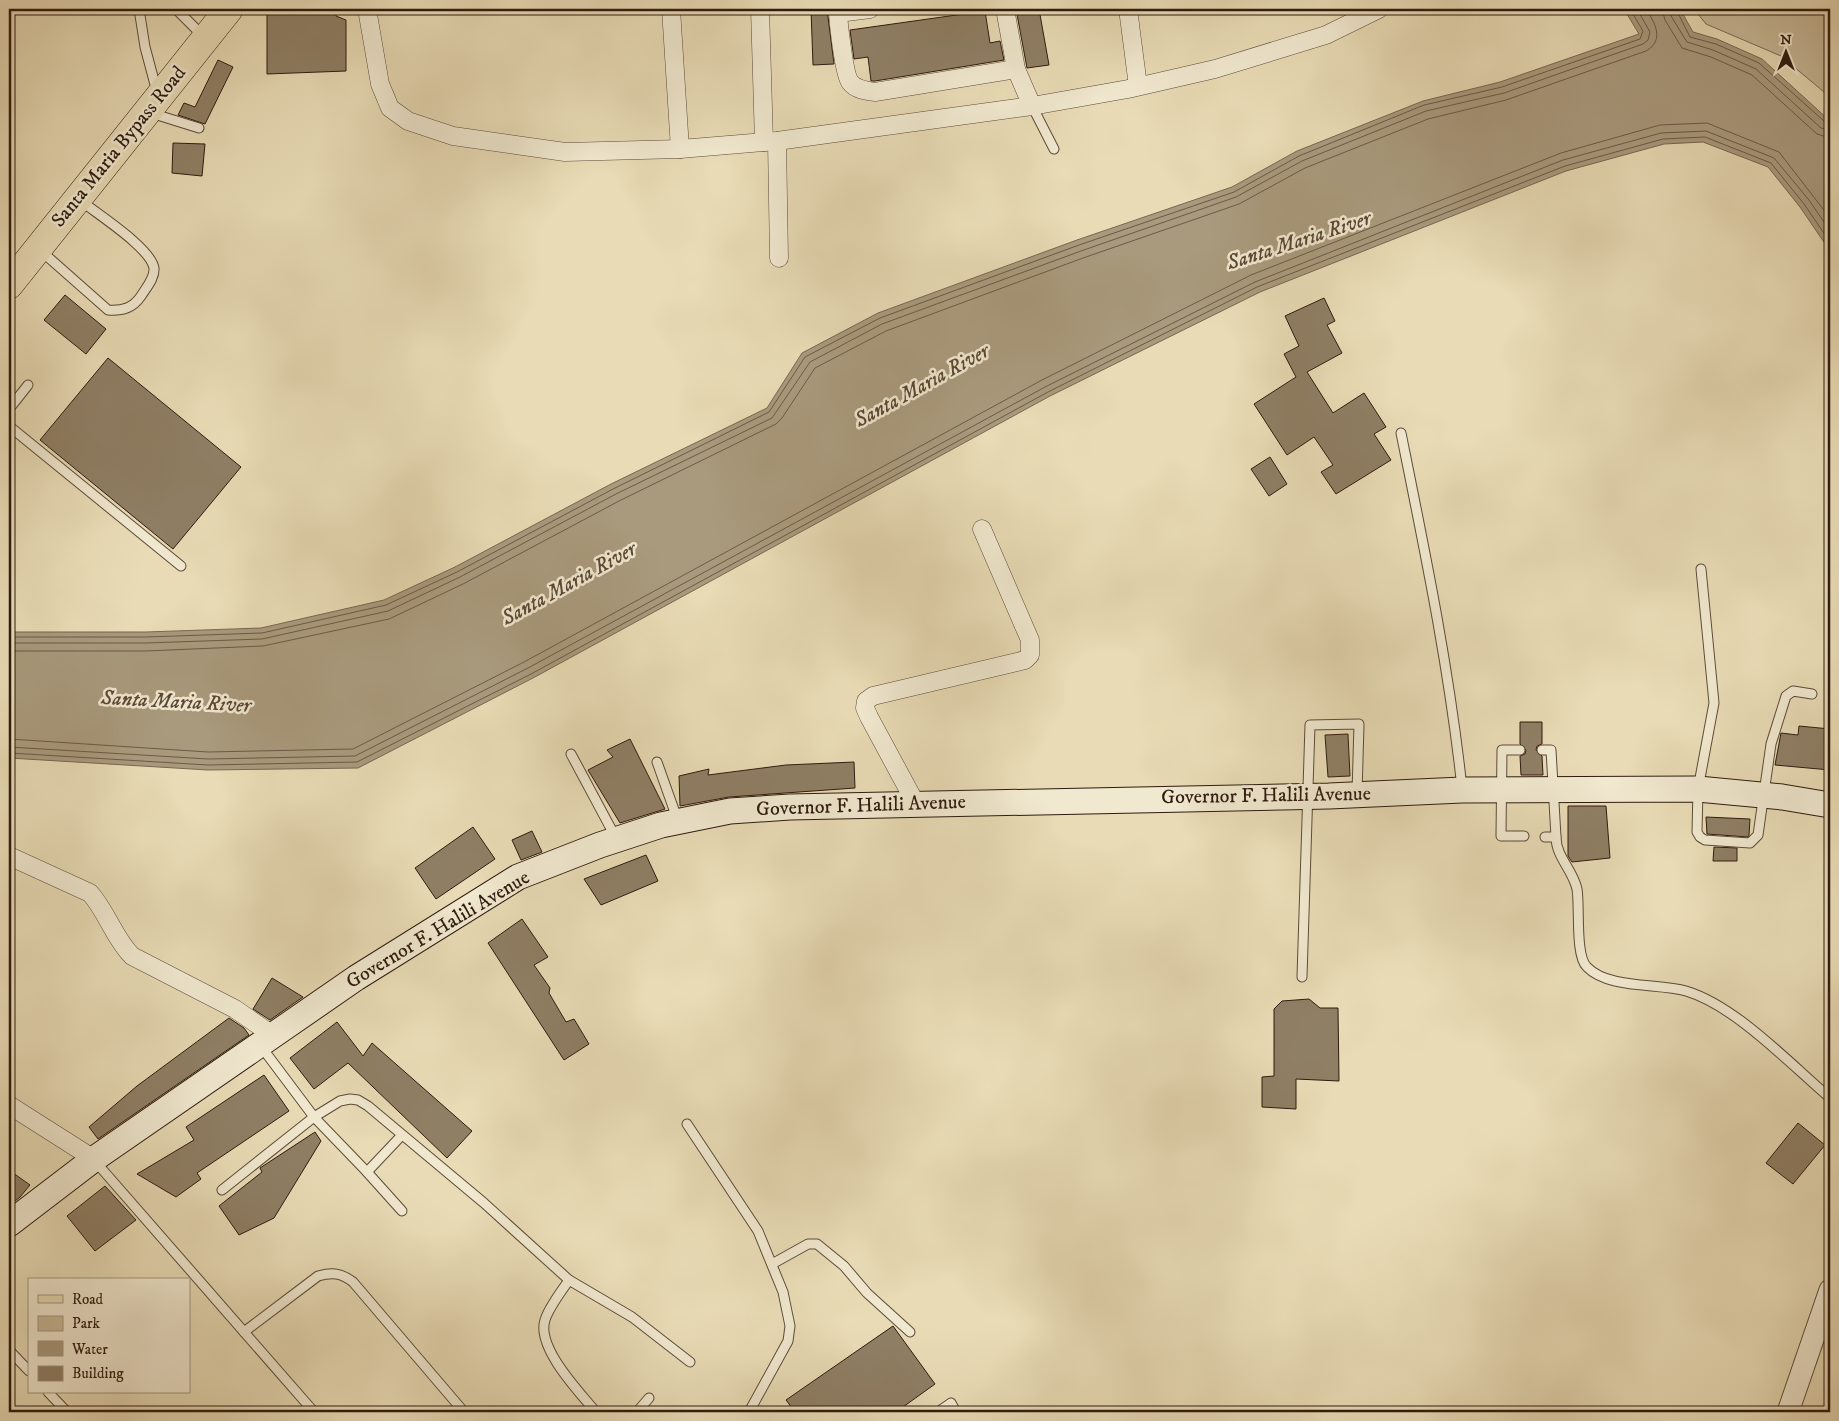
<svg xmlns="http://www.w3.org/2000/svg" width="1839" height="1421" font-family="'IM FELL DW Pica',serif">
	<style>
		.green { fill: #c8ba99; stroke: #7b6a54 }
		.water { fill: #a99a7d; stroke: #786751 }
		.lines { fill: none; stroke-linecap: round; stroke-linejoin: round }
		.shore { stroke: #6c5a46; stroke-width: 1 }
		.building { fill: #8f7f65; stroke: #2e1b0f }
		.service-casing { stroke: #5c4b38; stroke-width: 11 }
		.minor-casing { stroke: #5c4b38; stroke-width: 19 }
		.tertiary-casing { stroke: #5c4b38; stroke-width: 23 }
		.secondary-casing { stroke: #2e1b0f; stroke-width: 27 }
		.primary-casing { stroke: #2e1b0f; stroke-width: 29 }
		.service { stroke: #f0e8cf; stroke-width: 9 }
		.minor { stroke: #f0e8cf; stroke-width: 18 }
		.tertiary { stroke: #f0e8cf; stroke-width: 21 }
		.secondary { stroke: #f0e8cf; stroke-width: 25 }
		.primary { stroke: #e8dbb5; stroke-width: 28 }
		.labels { text-anchor: middle; dominant-baseline: central; stroke-width: 5; stroke-linejoin: round; paint-order: stroke }
		.street-label { font-size: 20px; fill: #2e1b0f; stroke: #f0e8cf }
		.water-label { font-size: 21px; font-style: italic; fill: #594736; stroke: #f0e8cf }
	</style>
	<rect width="100%" height="100%" fill="#e8dbb5"/>
	<filter id="stains"><feTurbulence type="fractalNoise" baseFrequency=".004" numOctaves="4"/><feColorMatrix values="0 0 0 0 .2 0 0 0 0 .09 0 0 0 0 .02 0 0 0 .5 -.17"/></filter>
	<radialGradient id="worn" r=".72"><stop offset=".6" stop-color="#630" stop-opacity="0"/><stop offset="1" stop-color="#630" stop-opacity=".3"/></radialGradient>
	<path class="green" d="M1694 9H1830V97L1781 56 1706 24Z"/>
	<path class="water" d="M1624 9H1680L1693 32 1717 39 1762 59 1830 121V251L1800 207 1768 167 1703 142 1664 144 1566 171 1260 292 1050 396 533 678 358 768 208 770 9 758V632H146L261 628 384 600 455 567 611 484 767 408 802 353 878 313 1077 240 1232 187 1297 151 1423 101 1500 82 1639 34Z"/>
	<g class="lines">
		<g class="shore">
			<path d="M1662 9 1665 20 1682 48 1711 57 1752 75 1817 134 1830 138"/>
			<path d="M1670 9 1671 16 1687 42 1713 50 1756 69 1821 128 1830 130"/>
			<path d="M1676 9 1690 37 1716 44 1759 63 1825 122 1830 124"/>
			<path d="M9 637H146L262 633 386 605 457 572 613 489 769 412 805 357 880 318 1079 245 1234 192 1299 156 1424 105 1502 87 1640 39 1643 31 1630 9"/>
			<path d="M9 643H146L262 639 388 611 460 577 616 494 772 418 810 362 882 324 1081 251 1236 197 1302 161 1426 111 1504 93 1643 44 1648 40 1650 32 1637 9"/>
			<path d="M9 651H146L263 646 389 619 463 584 619 501 776 424 782 418 815 368 886 331 1083 258 1239 204 1305 168 1428 119 1506 100 1646 51C1665 40 1655 23 1646 9"/>
			<path d="M9 739 208 752 353 749 524 662 1042 380 1251 275 1561 153 1660 125 1707 123 1779 152 1830 218"/>
			<path d="M9 747 208 759 355 756 528 668 1045 387 1255 282 1563 160 1661 133 1706 131 1774 158 1809 200 1830 231"/>
			<path d="M9 753 208 765 357 762 531 674 1048 392 1257 287 1565 166 1663 139 1705 137 1771 163 1804 204 1830 242"/>
		</g>
	</g>
	<g class="building">
		<path d="M267 9H337L336 16 346 20V71L267 74Z"/>
		<path d="M811 9H827L834 64 813 65Z"/>
		<path d="M1016 9H1039L1049 65 1027 68Z"/>
		<path d="M985 11 990 43 1000 41 1004 60 875 81H871L868 57 854 59 850 30Z"/>
		<path d="M218 60 233 67 205 124 178 115 184 103 195 107Z"/>
		<path d="M173 143 205 144 202 176 172 173Z"/>
		<path d="M65 295 106 329 86 354 44 320Z"/>
		<path d="M1324 298 1335 321 1327 325 1342 353 1307 372 1333 413 1364 393 1386 427 1374 434 1391 460 1336 494 1321 472 1333 465 1314 437 1287 455 1254 404 1296 377 1284 354 1299 346 1285 316Z"/>
		<path d="M108 358 241 467 173 549 40 440Z"/>
		<path d="M1270 457 1287 484 1269 496 1251 469Z"/>
		<path d="M1520 722H1542V744L1537 746 1536 750 1542 756 1543 775H1521L1520 756 1525 754 1526 750 1520 744Z"/>
		<path d="M1799 726 1830 729V770L1775 765 1781 733 1798 735Z"/>
		<path d="M1348 734 1350 776 1328 777 1325 735Z"/>
		<path d="M630 739 665 809 620 823 588 770 613 757 607 750Z"/>
		<path d="M854 762 855 788 729 797 680 806 679 776 709 769 708 775 786 765Z"/>
		<path d="M1568 806H1606L1610 858 1572 862 1568 856Z"/>
		<path d="M1706 817 1750 819 1749 835 1748 837 1707 834Z"/>
		<path d="M473 827 495 859 436 899 415 868Z"/>
		<path d="M532 831 542 852 521 860 512 840Z"/>
		<path d="M1714 847 1737 848V861H1713Z"/>
		<path d="M646 855 658 881 601 905 584 879Z"/>
		<path d="M522 919 548 957 534 965 550 988 549 993 566 1022 574 1019 589 1044 564 1060 488 943Z"/>
		<path d="M272 978 303 997 270 1020 253 1009Z"/>
		<path d="M1309 999 1320 1008H1338L1339 1081 1296 1079V1109L1262 1107V1077L1274 1076V1009L1282 1001Z"/>
		<path d="M229 1018 244 1028 249 1035 98 1139 89 1127 137 1086Z"/>
		<path d="M337 1022 363 1056 372 1043 472 1131 447 1158 348 1063 314 1089 290 1058Z"/>
		<path d="M264 1075 289 1111 197 1173 201 1179 176 1197 137 1174 194 1140 186 1127Z"/>
		<path d="M1798 1123 1825 1145 1793 1184 1766 1163Z"/>
		<path d="M315 1132 321 1141 274 1218 239 1235 219 1206 262 1172 260 1168Z"/>
		<path d="M9 1170 30 1185 20 1197 9 1206Z"/>
		<path d="M105 1186 136 1220 95 1251 67 1216Z"/>
		<path d="M893 1326 935 1384 896 1412H795L786 1400Z"/>
	</g>
	<g class="lines">
		<g class="service-casing">
			<g id="service">
				<path d="M139 9 145 47 157 92"/>
				<path d="M176 9 204 37"/>
				<path d="M1032 106 1054 149"/>
				<path d="M151 113 199 128"/>
				<path d="M40 250 108 310C123 311 133 308 141 296 146 288 155 278 154 268 150 247 97 214 80 200"/>
				<path d="M9 409 28 385"/>
				<path d="M9 426 181 566"/>
				<path d="M1401 433C1425 552 1449 667 1462 788"/>
				<path d="M9 449V459"/>
				<path d="M1701 569 1714 703 1698 789 1697 832 1700 837 1705 840 1750 843 1758 835 1771 744 1786 696 1793 691 1812 694"/>
				<path d="M1520 750H1502L1501 836H1524"/>
				<path d="M1542 750H1551L1556 837H1545"/>
				<path d="M571 754 616 838"/>
				<path d="M657 762 678 821"/>
				<path d="M1556 837C1556 857 1573 870 1577 889 1580 907 1575 956 1587 967 1608 989 1658 983 1686 991 1736 1006 1789 1063 1829 1097"/>
				<path d="M1302 977 1310 725 1359 724 1357 794"/>
				<path d="M687 1124 758 1231 783 1292 790 1326 788 1341 749 1412"/>
				<path d="M402 1135 367 1172 314 1117 340 1101 350 1099 358 1100 368 1106 484 1203 569 1280 632 1317 690 1362"/>
				<path d="M94 1160 314 1412"/>
				<path d="M367 1172 402 1211"/>
				<path d="M222 1190 314 1117 260 1045"/>
				<path d="M772 1264 808 1244H817L844 1266 867 1293 910 1332"/>
				<path d="M569 1280C561 1292 549 1307 545 1320 536 1347 579 1392 596 1412"/>
				<path d="M244 1332 318 1276C333 1272 341 1273 353 1282L464 1412"/>
				<path d="M9 1350 29 1371"/>
				<path d="M48 1392 67 1412"/>
				<path d="M637 1412 649 1398"/>
				<path d="M938 1412 951 1403 956 1412"/>
			</g>
		</g>
		<g class="minor-casing">
			<g id="minor">
				<path d="M367 9 380 84 390 108 408 121 453 136 565 152 680 149 777 141 1032 106 1128 89 1215 69 1326 35 1379 9"/>
				<path d="M671 9 680 149"/>
				<path d="M760 9 764 142"/>
				<path d="M838 9C838 21 844 74 850 82 856 90 867 91 875 92L1016 69"/>
				<path d="M1005 9 1016 69 1032 106"/>
				<path d="M1128 9 1138 86"/>
				<path d="M838 13 870 9"/>
				<path d="M777 141 779 258"/>
				<path d="M916 804 869 717 865 708 866 701 873 696 1025 660 1030 655V640L982 529"/>
				<path d="M9 856 90 893C107 912 114 938 132 956L235 1009 274 1036"/>
				<path d="M9 1105 94 1159"/>
			</g>
		</g>
		<g class="tertiary-casing">
			<path id="tertiary" d="M1788 1412 1830 1290"/>
		</g>
		<g class="secondary-casing">
			<path id="secondary" d="M9 1224 94 1159 356 978 518 877 600 845 661 825 730 811 790 807 1329 796 1462 790 1698 789 1782 797 1830 805"/>
		</g>
		<g class="primary-casing">
			<path id="primary" d="M9 285 229 9"/>
		</g>
		<use href="#service" class="service"/>
		<use href="#minor" class="minor"/>
		<use href="#tertiary" class="tertiary"/>
		<use href="#secondary" class="secondary"/>
		<use href="#primary" class="primary"/>
	</g>
	<g class="labels">
		<g class="street-label">
			<text transform="translate(119 147) rotate(-51)">Santa Maria Bypass Road</text>
			<text transform="translate(1266 796) rotate(-1)">Governor F. Halili Avenue</text>
			<text transform="translate(861 806) rotate(-2)">Governor F. Halili Avenue</text>
			<text transform="translate(438 930) rotate(-31)">Governor F. Halili Avenue</text>
		</g>
		<g class="water-label">
			<text transform="translate(1299 241) rotate(-18)">Santa Maria River</text>
			<text transform="translate(922 386) rotate(-29)">Santa Maria River</text>
			<text transform="translate(569 584) rotate(-29)">Santa Maria River</text>
			<text transform="translate(176 702) rotate(3)">Santa Maria River</text>
		</g>
	</g>
	<rect width="1839" height="1421" fill="none" stroke="#e8dbb5" stroke-width="30"/>
	<rect x="10" y="10" width="1819" height="1401" fill="none" stroke="#2e1b0f" stroke-width="2.5"/>
	<rect x="15" y="15" width="1809" height="1391" fill="none" stroke="#2e1b0f"/>
	<rect x="28" y="1278" width="162" height="115" fill="#f0e8cf" stroke="#a29682"/>
	<rect x="38" y="1295" width="25" height="8" fill="#e8dbb5" stroke="#a29682"/>
	<text x="72" y="1304" font-size="15" fill="#2e1b0f">Road</text>
	<rect x="38" y="1316" width="25" height="15" fill="#c8ba99" stroke="#a29682"/>
	<text x="72" y="1328" font-size="15" fill="#2e1b0f">Park</text>
	<rect x="38" y="1341" width="25" height="15" fill="#a99a7d" stroke="#a29682"/>
	<text x="72" y="1354" font-size="15" fill="#2e1b0f">Water</text>
	<rect x="38" y="1366" width="25" height="15" fill="#8f7f65" stroke="#a29682"/>
	<text x="72" y="1378" font-size="15" fill="#2e1b0f">Building</text>
	<g transform="translate(1786 52)" stroke="#f0e8cf" stroke-width="4" paint-order="stroke">
	<path d="M0-4L9 19L0 12L-9 19Z" fill="#2e1b0f"/>
	<text y="-8" font-size="14" font-weight="bold" text-anchor="middle" fill="#2e1b0f">N</text>
	</g>
	<rect width="100%" height="100%" filter="url(#stains)"/>
	<rect width="100%" height="100%" fill="url(#worn)"/>
</svg>
